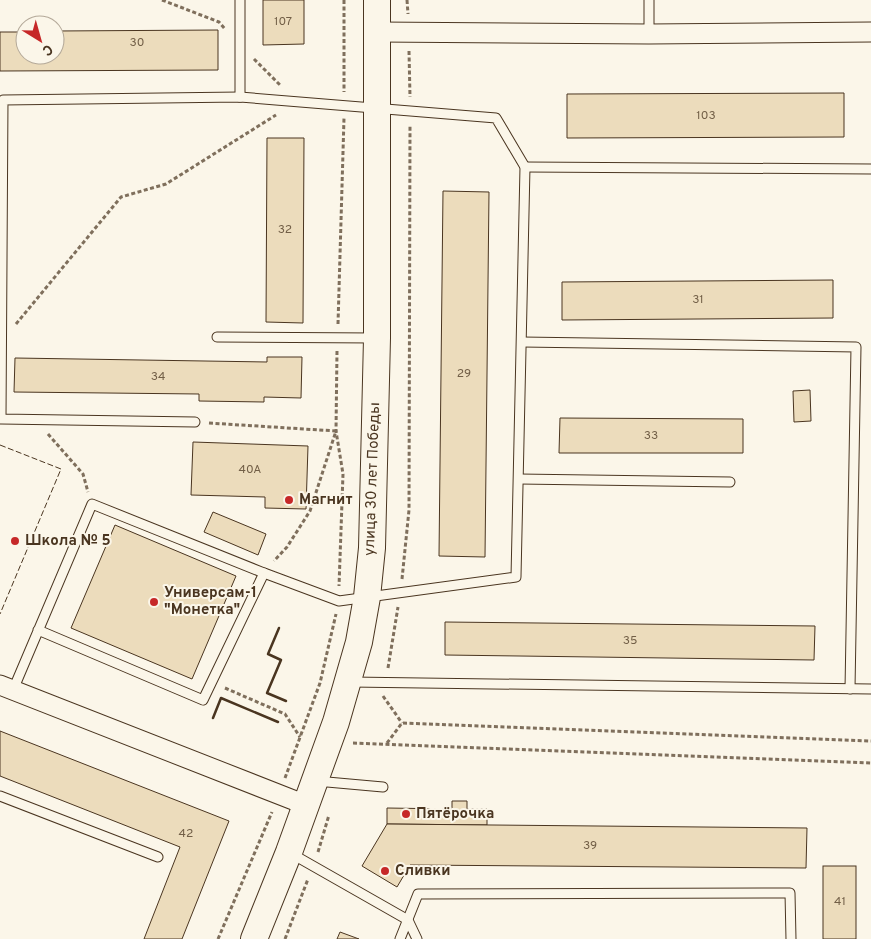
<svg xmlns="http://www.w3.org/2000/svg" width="871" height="939" font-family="Overpass,sans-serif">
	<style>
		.building { fill: #ecdcbc; stroke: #4a3520 }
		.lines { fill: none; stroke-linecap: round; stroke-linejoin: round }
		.service-casing { stroke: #4a3520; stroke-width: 11 }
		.minor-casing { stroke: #4a3520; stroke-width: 21 }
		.secondary-casing { stroke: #4a3520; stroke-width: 28 }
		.path { stroke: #7f6f5c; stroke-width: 3; stroke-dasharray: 4 2.5; stroke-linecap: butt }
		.service { stroke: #fbf6e9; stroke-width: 9 }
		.minor { stroke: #fbf6e9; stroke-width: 19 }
		.secondary { stroke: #fbf6e9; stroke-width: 26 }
		.fence { stroke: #4a3520; stroke-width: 1; stroke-dasharray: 6 2.5; stroke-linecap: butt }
		.wall { stroke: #4a3520; stroke-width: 2.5 }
		.poi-dot { fill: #c62828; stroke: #fbf6e9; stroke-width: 2 }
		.labels { text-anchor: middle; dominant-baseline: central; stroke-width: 4; stroke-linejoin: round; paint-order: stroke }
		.number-label { font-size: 12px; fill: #725f47 }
		.street-label { font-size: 15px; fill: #4a3520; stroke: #fbf6e9 }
		.poi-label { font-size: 15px; font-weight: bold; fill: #4a3520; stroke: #fbf6e9; text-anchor: start }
	</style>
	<rect width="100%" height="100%" fill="#fbf6e9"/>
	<g class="building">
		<path d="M263 0H304V44L263 45Z"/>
		<path d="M218 30V70L0 71V32H25V55H55V31Z"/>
		<path d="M844 93V137L567 138V94Z"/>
		<path d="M267 138H304L303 323 266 322Z"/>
		<path d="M443 191 489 192 485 557 439 556Z"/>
		<path d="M833 280V318L562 320V282Z"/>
		<path d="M267 357H302L301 398 264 397V402L199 401V394L14 392 15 358 267 362Z"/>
		<path d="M810 390 811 421 794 422 793 391Z"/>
		<path d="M560 418 743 419V453H559Z"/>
		<path d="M193 442 308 446 306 509 265 508V497L191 495Z"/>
		<path d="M213 512 266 534 258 555 204 532Z"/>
		<path d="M115 525 236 576 192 679 71 628Z"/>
		<path d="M445 622 815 626 814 660 445 655Z"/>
		<path d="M0 731 229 821 182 939H144L180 847 0 776Z"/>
		<path d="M452 801H467V809H487V825L387 824V808L452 809Z"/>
		<path d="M387 824 807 828 806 868 410 865 397 887 362 866Z"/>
		<rect x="823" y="866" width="33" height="73"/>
		<path d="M340 932 359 939H337Z"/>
	</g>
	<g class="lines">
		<g class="service-casing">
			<g id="service">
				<path d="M240 0V97"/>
				<path d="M649 0V34"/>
				<path d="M525 167 871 169"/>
				<path d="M217 337 374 338"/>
				<path d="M522 342 856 347 850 689"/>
				<path d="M195 422 1 419 3 100 240 97 496 118 525 167 516 577 339 601 264 573"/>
				<path d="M519 479 730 482"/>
				<path d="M351 682 871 689"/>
				<path d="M13 690 92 504 264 573 203 700 38 630"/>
				<path d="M316 781 383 787"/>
				<path d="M0 796 158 857"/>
				<path d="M292 854 408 920 417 939"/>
				<path d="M400 939 418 894 790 893 791 939"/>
			</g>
		</g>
		<g class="minor-casing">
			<g id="minor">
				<path d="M378 32 649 34 871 32"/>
				<path d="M0 685 306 805"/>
			</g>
		</g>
		<g class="secondary-casing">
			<path id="secondary" d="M254 939 289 852 336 722 359 642 367 597 372 548 377 338V0"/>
		</g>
		<g class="path">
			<path d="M162 0 219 22 225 29"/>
			<path d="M344 0V92"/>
			<path d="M407 0 408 14"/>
			<path d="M409 51 410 97"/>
			<path d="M254 59 281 86"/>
			<path d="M16 324 121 197 166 184 276 115"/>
			<path d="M338 324 344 118"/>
			<path d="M337 351 336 431 343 474 339 586"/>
			<path d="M209 423 336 431 310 511 287 547 274 561"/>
			<path d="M48 434 83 474 88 492"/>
			<path d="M402 579 409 510 410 126"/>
			<path d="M388 668 398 607"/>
			<path d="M225 688 285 714 300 737"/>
			<path d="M383 696 402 723"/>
			<path d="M353 743 871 763"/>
			<path d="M387 743 402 723 871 741"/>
			<path d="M285 778 320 683 336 614"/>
			<path d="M318 852 329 815"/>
			<path d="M218 939 272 812"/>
			<path d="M285 939 308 879"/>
		</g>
		<use href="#service" class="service"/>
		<use href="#minor" class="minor"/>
		<use href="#secondary" class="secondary"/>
		<path class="fence" d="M0 445 61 469 0 614"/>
		<g class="wall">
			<path d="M279 628 268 654 281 660 267 693 286 701"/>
			<path d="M213 718 221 698 278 722"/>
		</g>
	</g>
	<g class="poi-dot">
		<circle cx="289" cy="500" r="5"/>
		<circle cx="15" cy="541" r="5"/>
		<circle cx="154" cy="602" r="5"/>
		<circle cx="406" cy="814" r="5"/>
		<circle cx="385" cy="871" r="5"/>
	</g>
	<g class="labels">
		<g class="number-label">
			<text x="283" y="22">107</text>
			<text x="137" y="43">30</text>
			<text x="706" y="116">103</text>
			<text x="285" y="230">32</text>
			<text x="698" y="300">31</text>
			<text x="464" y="374">29</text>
			<text x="158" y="377">34</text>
			<text x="651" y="436">33</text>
			<text x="250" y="470">40А</text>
			<text x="630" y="641">35</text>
			<text x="186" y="834">42</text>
			<text x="590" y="846">39</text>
			<text x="840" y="902">41</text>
		</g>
		<g class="street-label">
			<text transform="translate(373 479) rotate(-88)">улица 30 лет Победы</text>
		</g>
		<g class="poi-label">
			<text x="299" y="500">Магнит</text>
			<text x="25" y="541">Школа № 5</text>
			<text x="164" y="593">Универсам-1<tspan x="164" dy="17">"Монетка"</tspan></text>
			<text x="416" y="814">Пятёрочка</text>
			<text x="395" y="871">Сливки</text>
		</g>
	</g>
	<g transform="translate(40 40) rotate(143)"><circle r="24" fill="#fbf6e9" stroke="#b4a999"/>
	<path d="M0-4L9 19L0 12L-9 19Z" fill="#c62828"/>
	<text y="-8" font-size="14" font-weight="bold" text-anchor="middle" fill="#4a3520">С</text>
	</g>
</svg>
